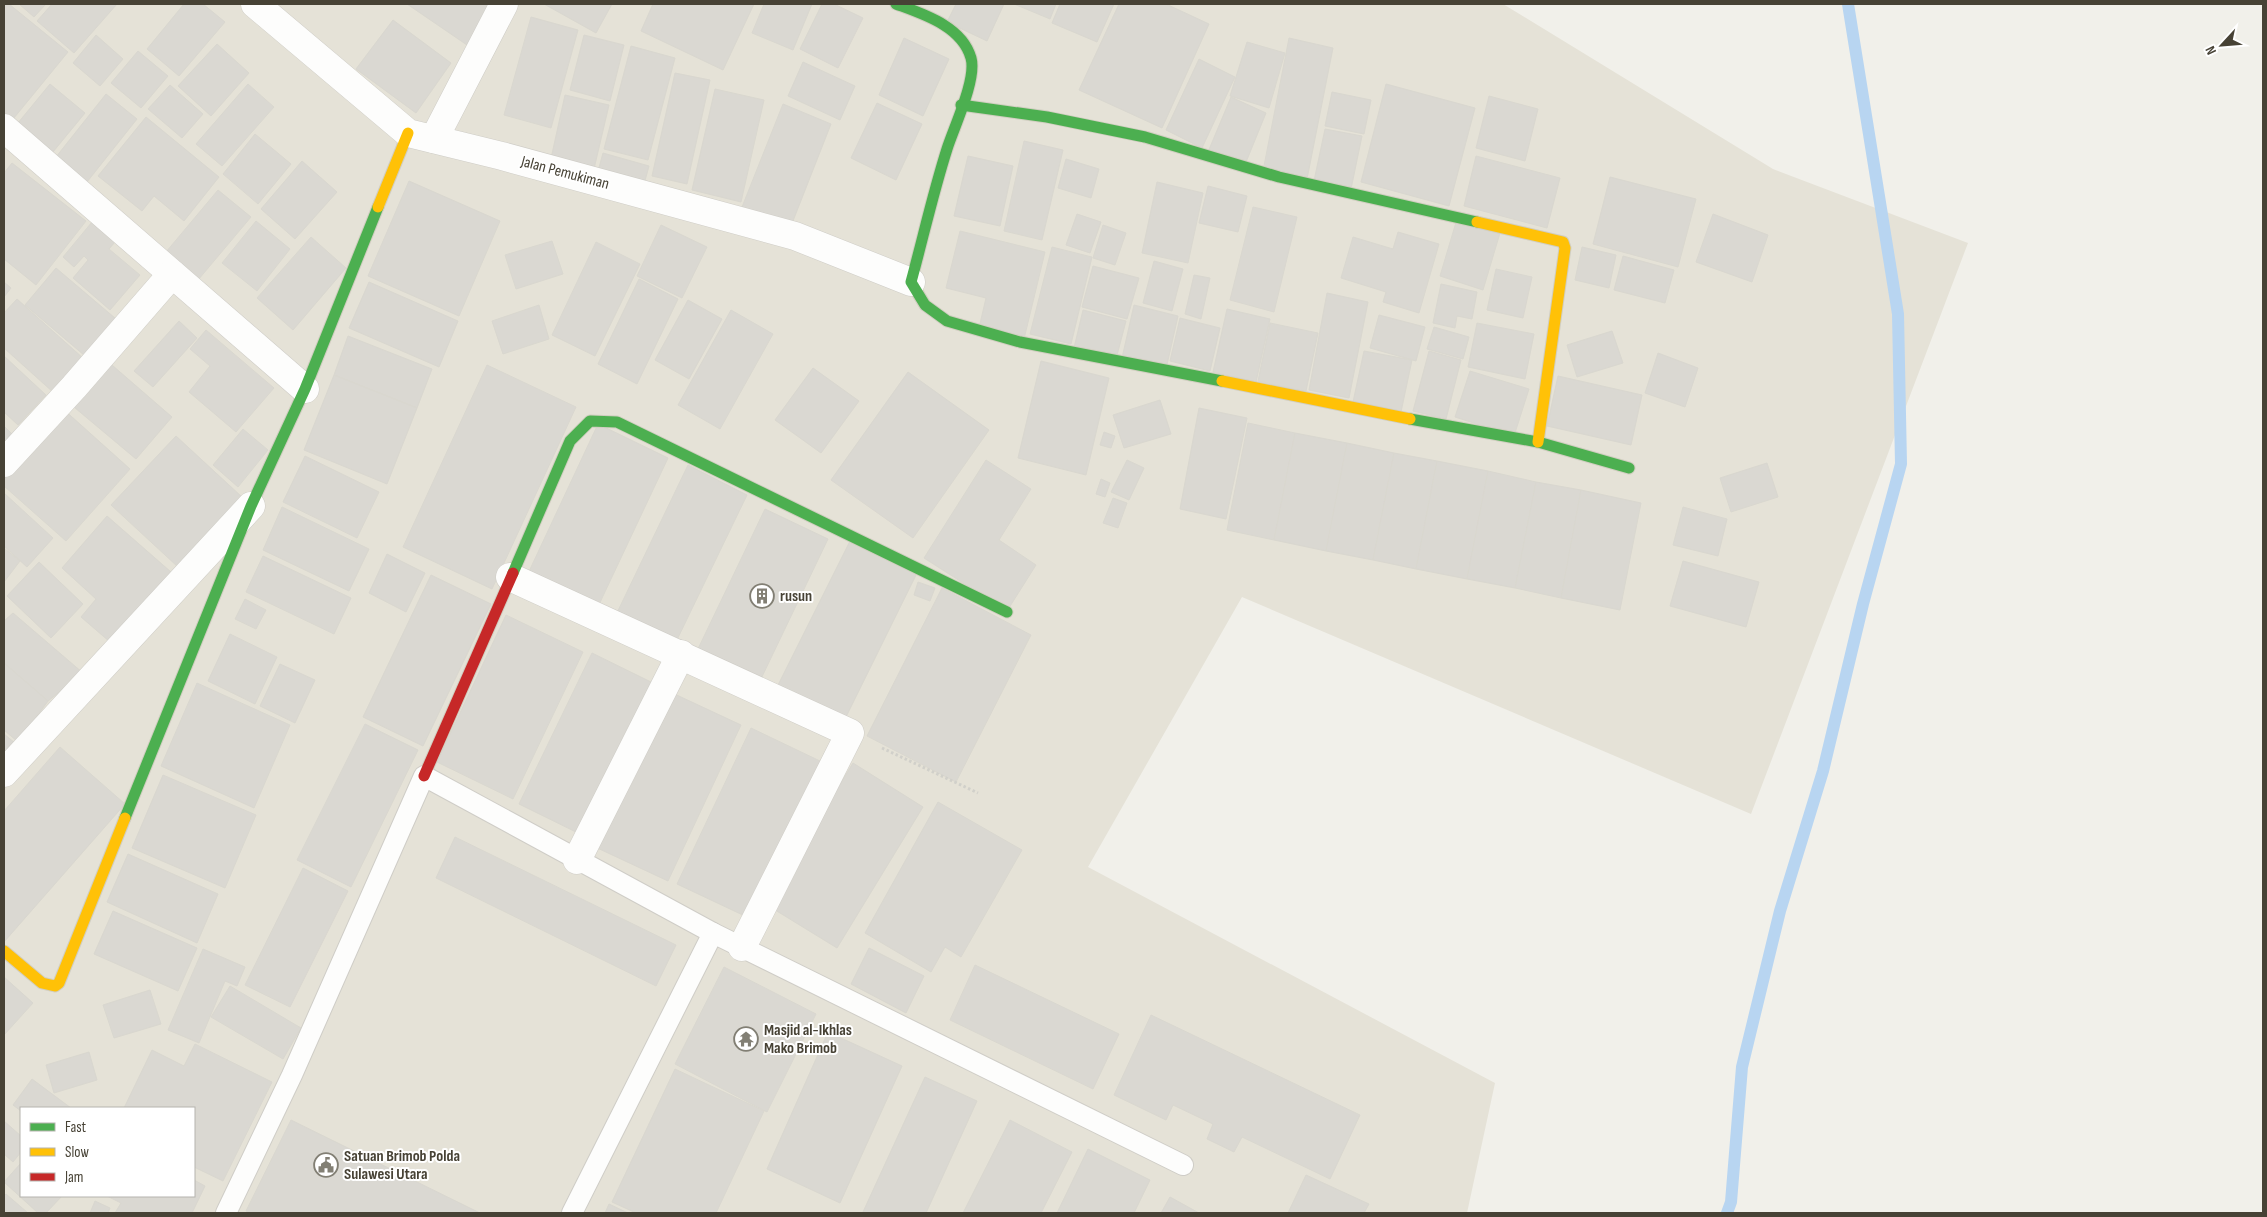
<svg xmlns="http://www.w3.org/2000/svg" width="2267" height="1217" font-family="'Sofia Sans Condensed',sans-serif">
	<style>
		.residential { fill: #e5e2d7; fill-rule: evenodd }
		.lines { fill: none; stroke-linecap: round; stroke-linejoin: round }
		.stream { stroke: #b8d5f1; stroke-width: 12 }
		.building { fill: #dad8d2; stroke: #d9d7cf }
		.lane-casing { stroke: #cfcdc7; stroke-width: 22 }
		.street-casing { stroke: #cfcdc7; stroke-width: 29 }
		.fast-casing { stroke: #d1cec0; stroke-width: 13 }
		.slow-casing { stroke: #d1cec0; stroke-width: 13 }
		.jam-casing { stroke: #d1cec0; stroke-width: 13 }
		.path { stroke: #d1d0ca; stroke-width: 3; stroke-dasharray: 2.5 2.5; stroke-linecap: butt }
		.lane { stroke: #fdfdfc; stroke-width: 20 }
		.street { stroke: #fdfdfc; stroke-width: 28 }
		.fast { stroke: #4caf50; stroke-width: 11 }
		.slow { stroke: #ffc107; stroke-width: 11 }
		.jam { stroke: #c62828; stroke-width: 11 }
		.labels { text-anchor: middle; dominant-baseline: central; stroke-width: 4; stroke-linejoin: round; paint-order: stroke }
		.street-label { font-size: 16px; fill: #474235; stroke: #fff }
		.poi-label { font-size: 16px; font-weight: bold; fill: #474235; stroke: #fff; text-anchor: start }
	</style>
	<rect width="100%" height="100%" fill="#f1f0ea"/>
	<path class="residential" d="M4 4H1503L1773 169 1968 243 1751 814 1242 597 1088 867 1495 1083 1467 1213H4ZM21 1108H194V1196H21Z"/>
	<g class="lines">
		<path class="stream" d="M1727 1213 1731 1202 1742 1067 1780 911 1823 771 1863 604 1901 464 1898 314 1848 4"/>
	</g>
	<g class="building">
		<path d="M4 4H9L68 52 9 124 4 119Z"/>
		<path d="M19 4H46L34 17Z"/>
		<path d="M52 4H117L74 53 37 21Z"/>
		<path d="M184 4H203L225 22 179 76 147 49Z"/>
		<path d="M407 4H495L467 45Z"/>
		<path d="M544 4H612L596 33Z"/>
		<path d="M653 4H754L723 70 641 31Z"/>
		<path d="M764 4H812L793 50 752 33Z"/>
		<path d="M822 4H834L863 18 838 68 800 49Z"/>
		<path d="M956 4H1004L987 41 947 22Z"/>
		<path d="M1014 4H1056L1050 19Z"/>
		<path d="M1060 4H1114L1097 42 1052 23Z"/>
		<path d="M1119 4H1166L1209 24 1162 128 1079 90Z"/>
		<path d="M531 17 578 30 551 128 504 115Z"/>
		<path d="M393 20 451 63 416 113 356 69Z"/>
		<path d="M96 35 123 59 100 86 73 63Z"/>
		<path d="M584 35 624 45 610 101 570 90Z"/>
		<path d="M904 38 949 59 923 116 879 95Z"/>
		<path d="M1289 38 1333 48 1307 179 1263 171Z"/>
		<path d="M1247 42 1285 53 1269 108 1230 96Z"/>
		<path d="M217 44 249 73 211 116 178 86Z"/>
		<path d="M631 46 675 58 648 160 604 149Z"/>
		<path d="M138 51 168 76 141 108 111 83Z"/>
		<path d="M1199 59 1235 77 1202 148 1166 130Z"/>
		<path d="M803 62 855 86 840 120 788 96Z"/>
		<path d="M675 73 710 80 687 184 652 176Z"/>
		<path d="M50 84 85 113 48 158 13 129Z"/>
		<path d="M248 84 274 107 222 166 196 144Z"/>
		<path d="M1386 84 1475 108 1449 206 1361 182Z"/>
		<path d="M170 85 203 114 182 138 148 109Z"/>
		<path d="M715 89 764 100 741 202 692 190Z"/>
		<path d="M1332 92 1371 100 1364 134 1325 126Z"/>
		<path d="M106 94 137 119 83 187 52 162Z"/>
		<path d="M565 95 609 105 593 173 550 163Z"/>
		<path d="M1489 96 1538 109 1525 161 1476 148Z"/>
		<path d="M1231 97 1266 113 1244 167 1208 152Z"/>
		<path d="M877 103 922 124 896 180 851 158Z"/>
		<path d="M783 104 831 124 791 226 742 207Z"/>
		<path d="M146 117 219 177 184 221 154 196 142 211 98 176Z"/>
		<path d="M1325 129 1362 136 1351 189 1314 181Z"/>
		<path d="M255 134 291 164 258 204 223 174Z"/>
		<path d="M1024 141 1063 150 1042 240 1004 231Z"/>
		<path d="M603 153 649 166 643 188 597 175Z"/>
		<path d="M968 156 1013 166 1000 226 954 216Z"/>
		<path d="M1476 156 1560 178 1547 228 1464 206Z"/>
		<path d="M1066 159 1099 169 1091 198 1058 188Z"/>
		<path d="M302 161 337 192 295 239 261 209Z"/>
		<path d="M12 163 86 221 36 285 4 259V173Z"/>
		<path d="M1610 177 1696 199 1678 267 1593 244Z"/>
		<path d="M409 181 500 221 459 316 368 276Z"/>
		<path d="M1157 182 1203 193 1188 263 1142 253Z"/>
		<path d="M1208 186 1247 196 1238 232 1199 223Z"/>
		<path d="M218 190 251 217 193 286 161 258Z"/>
		<path d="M1253 207 1297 217 1274 312 1230 300Z"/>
		<path d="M1077 214 1101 222 1090 253 1066 245Z"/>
		<path d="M1713 214 1768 235 1752 282 1696 262Z"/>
		<path d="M97 216 120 236 109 249 140 275 110 310 73 278 88 260 84 256 74 267 63 257Z"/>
		<path d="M1457 219 1500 233 1483 290 1440 276Z"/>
		<path d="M256 221 290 249 257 291 222 263Z"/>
		<path d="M661 225 707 247 682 298 637 276Z"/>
		<path d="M1103 225 1126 233 1115 265 1093 258Z"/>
		<path d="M960 231 1045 252 1024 339 979 328 986 298 946 288Z"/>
		<path d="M1398 232 1439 244 1419 313 1383 302 1386 292 1341 278 1353 237 1393 249Z"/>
		<path d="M311 237 346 268 293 330 257 298Z"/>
		<path d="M552 241 563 274 516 289 505 255Z"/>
		<path d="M596 242 640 264 595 356 552 335Z"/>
		<path d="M1052 247 1092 257 1071 344 1030 334Z"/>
		<path d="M1582 247 1616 255 1609 288 1575 280Z"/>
		<path d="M1623 256 1674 270 1665 303 1614 290Z"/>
		<path d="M1154 261 1183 269 1172 311 1143 303Z"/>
		<path d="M1093 266 1139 278 1127 319 1082 307Z"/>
		<path d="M56 268 122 324 91 361 25 305Z"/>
		<path d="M1496 269 1532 277 1523 318 1487 310Z"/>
		<path d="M1194 275 1210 278 1201 319 1185 314Z"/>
		<path d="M639 279 678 299 637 384 598 364Z"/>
		<path d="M4 282 11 288 4 297Z"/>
		<path d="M369 282 458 321 439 367 349 328Z"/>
		<path d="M1441 284 1477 292 1472 319 1457 316 1455 328 1433 323Z"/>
		<path d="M1327 293 1368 302 1349 398 1309 390Z"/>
		<path d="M17 299 84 359 54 393 4 348V313Z"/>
		<path d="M688 300 722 319 689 379 655 360Z"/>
		<path d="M539 305 549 339 503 354 492 321Z"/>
		<path d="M1134 305 1178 316 1166 369 1122 358Z"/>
		<path d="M1227 309 1270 319 1256 382 1213 372Z"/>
		<path d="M731 310 773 334 720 429 678 405Z"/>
		<path d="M1083 310 1126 321 1116 359 1074 348Z"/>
		<path d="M1379 315 1425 327 1416 361 1370 348Z"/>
		<path d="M1180 318 1220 328 1210 371 1170 361Z"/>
		<path d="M179 321 197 338 153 387 134 371Z"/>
		<path d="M1270 323 1318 333 1306 391 1258 381Z"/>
		<path d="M1477 323 1534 334 1525 379 1468 367Z"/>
		<path d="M1434 327 1469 337 1463 359 1427 349Z"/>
		<path d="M206 330 274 388 236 432 189 392 210 366 190 349Z"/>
		<path d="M1612 331 1623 363 1577 377 1567 345Z"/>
		<path d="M348 336 432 369 417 408 334 375Z"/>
		<path d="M1364 351 1412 360 1401 412 1353 402Z"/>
		<path d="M1429 351 1461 360 1446 419 1413 411Z"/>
		<path d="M1658 353 1698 368 1685 407 1645 393Z"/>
		<path d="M4 356 46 395 18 425 4 412Z"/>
		<path d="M105 359 172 417 136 459 68 402Z"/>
		<path d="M1041 361 1109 378 1086 475 1018 458Z"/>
		<path d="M487 365 576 407 492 589 403 547Z"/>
		<path d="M813 368 859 401 821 453 775 420Z"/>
		<path d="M1470 371 1529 389 1514 436 1455 417Z"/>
		<path d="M908 372 989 430 913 538 831 480Z"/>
		<path d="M334 375 417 408 387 484 304 450Z"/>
		<path d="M1558 376 1642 395 1631 445 1547 426Z"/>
		<path d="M1160 400 1171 434 1124 448 1113 415Z"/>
		<path d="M62 408 130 469 66 541 4 486V473Z"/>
		<path d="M1199 408 1247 418 1226 519 1180 509Z"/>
		<path d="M1248 423 1295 433 1274 540 1227 530Z"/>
		<path d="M598 424 668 458 595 613 525 580Z"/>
		<path d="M4 426 16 438 4 449Z"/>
		<path d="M243 429 268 450 238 487 213 465Z"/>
		<path d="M1104 432 1115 436 1111 448 1100 445Z"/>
		<path d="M1295 433 1347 443 1326 551 1274 540Z"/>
		<path d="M176 436 242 497 178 567 111 505Z"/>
		<path d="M1347 443 1394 453 1373 560 1326 551Z"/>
		<path d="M1394 453 1437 461 1416 569 1373 560Z"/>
		<path d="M305 456 379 492 357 538 283 502Z"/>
		<path d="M986 460 1031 489 999 540 1036 565 1007 611 924 558Z"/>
		<path d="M1127 460 1144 468 1129 500 1111 492Z"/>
		<path d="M1437 461 1488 471 1467 579 1416 569Z"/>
		<path d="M1767 463 1778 497 1731 512 1720 478Z"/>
		<path d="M688 465 747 495 673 648 614 619Z"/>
		<path d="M1488 471 1536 482 1515 588 1467 579Z"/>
		<path d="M1101 479 1110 483 1105 497 1096 494Z"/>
		<path d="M1536 482 1581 490 1561 598 1515 588Z"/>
		<path d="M1581 490 1641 503 1620 610 1561 598Z"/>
		<path d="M4 493 53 538 27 567 4 546Z"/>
		<path d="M1113 498 1127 503 1118 528 1103 523Z"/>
		<path d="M282 507 369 549 349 591 263 550Z"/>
		<path d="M1683 507 1727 519 1718 556 1673 545Z"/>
		<path d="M765 509 828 539 759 683 696 653Z"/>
		<path d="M107 516 171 572 110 642 81 617 96 599 62 568Z"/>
		<path d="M851 539 917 573 842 725 775 691Z"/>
		<path d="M4 548 20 561 4 582Z"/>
		<path d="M387 554 425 573 406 612 369 593Z"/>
		<path d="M263 556 351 598 334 634 246 592Z"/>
		<path d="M1683 561 1759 582 1746 627 1670 606Z"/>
		<path d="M39 562 83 604 51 638 7 596Z"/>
		<path d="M431 575 491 604 423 746 363 717Z"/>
		<path d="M918 582 935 588 930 601 914 595Z"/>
		<path d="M942 588 1031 635 956 782 867 736Z"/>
		<path d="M245 599 266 610 256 629 235 619Z"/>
		<path d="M13 613 83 673 48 701 4 663V621Z"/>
		<path d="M506 615 583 652 513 799 437 762Z"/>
		<path d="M230 634 277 657 255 704 208 681Z"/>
		<path d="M592 653 653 683 580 834 519 804Z"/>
		<path d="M4 663 48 701 18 742 4 730Z"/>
		<path d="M280 664 315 680 295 723 260 706Z"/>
		<path d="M197 683 290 725 254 808 161 766Z"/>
		<path d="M666 690 741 725 668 881 593 846Z"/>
		<path d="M365 724 418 750 351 887 297 860Z"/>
		<path d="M751 728 820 761 747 917 677 884Z"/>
		<path d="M4 734 15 743 4 756Z"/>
		<path d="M60 747 125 804 4 942V811Z"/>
		<path d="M853 763 923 807 837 948 767 905Z"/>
		<path d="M163 775 256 815 225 888 132 848Z"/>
		<path d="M938 802 1022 850 961 957 945 947 931 972 865 933Z"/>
		<path d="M455 837 676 945 656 986 436 878Z"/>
		<path d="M128 854 218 894 197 943 107 902Z"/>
		<path d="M303 868 348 891 290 1007 245 985Z"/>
		<path d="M113 911 197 948 178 991 94 954Z"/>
		<path d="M869 948 924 976 906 1013 851 984Z"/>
		<path d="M203 949 245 967 237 986 225 981 199 1043 168 1030Z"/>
		<path d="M975 965 1119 1034 1093 1089 950 1020Z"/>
		<path d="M724 967 816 1014 767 1112 675 1064Z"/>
		<path d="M4 977 33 1003 4 1035Z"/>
		<path d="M230 986 301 1028 283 1059 211 1017Z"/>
		<path d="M150 990 161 1024 114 1038 103 1005Z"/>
		<path d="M1151 1015 1360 1115 1330 1179 1242 1137 1234 1152 1207 1139 1213 1124 1173 1105 1166 1120 1114 1095Z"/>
		<path d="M828 1032 902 1066 840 1203 767 1169Z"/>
		<path d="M195 1044 272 1082 223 1181 194 1167V1108H124L152 1050 184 1066Z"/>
		<path d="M89 1052 97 1080 54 1093 46 1065Z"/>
		<path d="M675 1069 764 1111 716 1213H636L612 1202Z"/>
		<path d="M925 1077 977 1101 926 1213H866L863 1212Z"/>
		<path d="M32 1079 71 1108H21V1111L13 1105Z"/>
		<path d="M291 1120 480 1213H251L246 1211Z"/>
		<path d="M1010 1120 1072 1152 1041 1213H963Z"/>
		<path d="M4 1121 21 1136V1152L13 1162 4 1154Z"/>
		<path d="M1088 1149 1150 1180 1134 1213H1057Z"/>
		<path d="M21 1163V1196H62L46 1213H38L4 1182Z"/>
		<path d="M1306 1175 1369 1204 1364 1213H1288Z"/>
		<path d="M194 1180 205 1186 192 1213H115L121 1203 107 1196H194Z"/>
		<path d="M6 1194 28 1213H4V1196Z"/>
		<path d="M1170 1197 1199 1213H1161Z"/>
		<path d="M95 1201 110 1208 108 1213H90Z"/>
		<path d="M609 1204 628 1213H605Z"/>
	</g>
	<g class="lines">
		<g class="lane-casing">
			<g id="lane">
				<path d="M226 1213 292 1075 424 776 713 933 1183 1165"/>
				<path d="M572 1213 713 933"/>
			</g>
		</g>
		<g class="street-casing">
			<g id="street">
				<path d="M255 4 408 133 502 156 795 236 911 282"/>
				<path d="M4 128 305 389"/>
				<path d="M434 139 504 4"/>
				<path d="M4 463 74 387 172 274"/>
				<path d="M510 577 850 733 742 947"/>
				<path d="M4 773 251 506"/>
				<path d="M577 860 681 654"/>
			</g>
		</g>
		<g class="fast-casing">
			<g id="fast">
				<path d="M896 4C923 14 962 26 971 58 977 79 954 127 947 149 933 193 923 238 911 282L925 305 947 321 1020 342 1222 381"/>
				<path d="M961 105 1047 117 1145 137 1279 177 1477 222"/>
				<path d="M1410 419 1538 442 1629 468"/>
				<path d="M513 573 570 441 590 421 617 422 1007 612"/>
				<path d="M125 818 251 506 305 389 378 207"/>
			</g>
		</g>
		<g class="slow-casing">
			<g id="slow">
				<path d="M378 207 408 133"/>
				<path d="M1477 222 1563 242 1565 248 1538 442"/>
				<path d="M1222 381 1410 419"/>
				<path d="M4 951 42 983 55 986 59 983 125 818"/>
			</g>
		</g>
		<g class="jam-casing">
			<path id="jam" d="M424 776 513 573"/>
		</g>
		<path class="path" d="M882 748 978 793"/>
		<use href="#lane" class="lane"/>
		<use href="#street" class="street"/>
		<use href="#fast" class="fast"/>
		<use href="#slow" class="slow"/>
		<use href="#jam" class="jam"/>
	</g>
	<defs>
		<g id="building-ring" transform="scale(1.25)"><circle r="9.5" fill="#fff" stroke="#827f74" stroke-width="1.5"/><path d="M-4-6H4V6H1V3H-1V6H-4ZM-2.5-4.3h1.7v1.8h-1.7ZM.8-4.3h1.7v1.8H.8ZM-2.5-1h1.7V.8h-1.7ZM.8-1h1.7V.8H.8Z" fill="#827f74"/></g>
		<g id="temple-ring" transform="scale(1.25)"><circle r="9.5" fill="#fff" stroke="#827f74" stroke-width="1.5"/><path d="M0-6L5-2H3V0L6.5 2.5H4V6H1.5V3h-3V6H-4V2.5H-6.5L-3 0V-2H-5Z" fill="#827f74"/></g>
		<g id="civic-ring" transform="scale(1.25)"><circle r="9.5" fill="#fff" stroke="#827f74" stroke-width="1.5"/><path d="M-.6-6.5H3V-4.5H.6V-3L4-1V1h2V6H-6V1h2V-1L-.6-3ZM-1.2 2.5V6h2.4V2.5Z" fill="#827f74"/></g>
	</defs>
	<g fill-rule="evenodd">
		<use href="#building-ring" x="762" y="596"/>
		<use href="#temple-ring" x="746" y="1039"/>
		<use href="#civic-ring" x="326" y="1165"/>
	</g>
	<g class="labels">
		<g class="street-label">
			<text transform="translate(565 173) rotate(15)">Jalan Pemukiman</text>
		</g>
		<g class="poi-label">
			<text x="780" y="596">rusun</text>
			<text x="764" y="1030">Masjid al-Ikhlas<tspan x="764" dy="18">Mako Brimob</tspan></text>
			<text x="344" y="1156">Satuan Brimob Polda<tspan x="344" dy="18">Sulawesi Utara</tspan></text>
		</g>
	</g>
	<rect width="2267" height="1217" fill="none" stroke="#474235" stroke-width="10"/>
	<rect x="20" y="1107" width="175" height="90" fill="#ffffff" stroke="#b5b3ae"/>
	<rect x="30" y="1123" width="25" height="8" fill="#4caf50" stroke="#b5b3ae"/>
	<text x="65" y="1132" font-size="15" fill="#474235">Fast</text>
	<rect x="30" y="1148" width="25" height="8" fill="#ffc107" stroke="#b5b3ae"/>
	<text x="65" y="1157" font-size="15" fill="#474235">Slow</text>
	<rect x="30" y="1173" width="25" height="8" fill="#c62828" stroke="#b5b3ae"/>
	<text x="65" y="1182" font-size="15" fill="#474235">Jam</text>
	<g transform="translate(2222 45) rotate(244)" stroke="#ffffff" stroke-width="4" paint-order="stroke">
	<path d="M0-4L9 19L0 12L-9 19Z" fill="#474235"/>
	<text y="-8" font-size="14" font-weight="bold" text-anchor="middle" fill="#474235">N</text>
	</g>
</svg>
